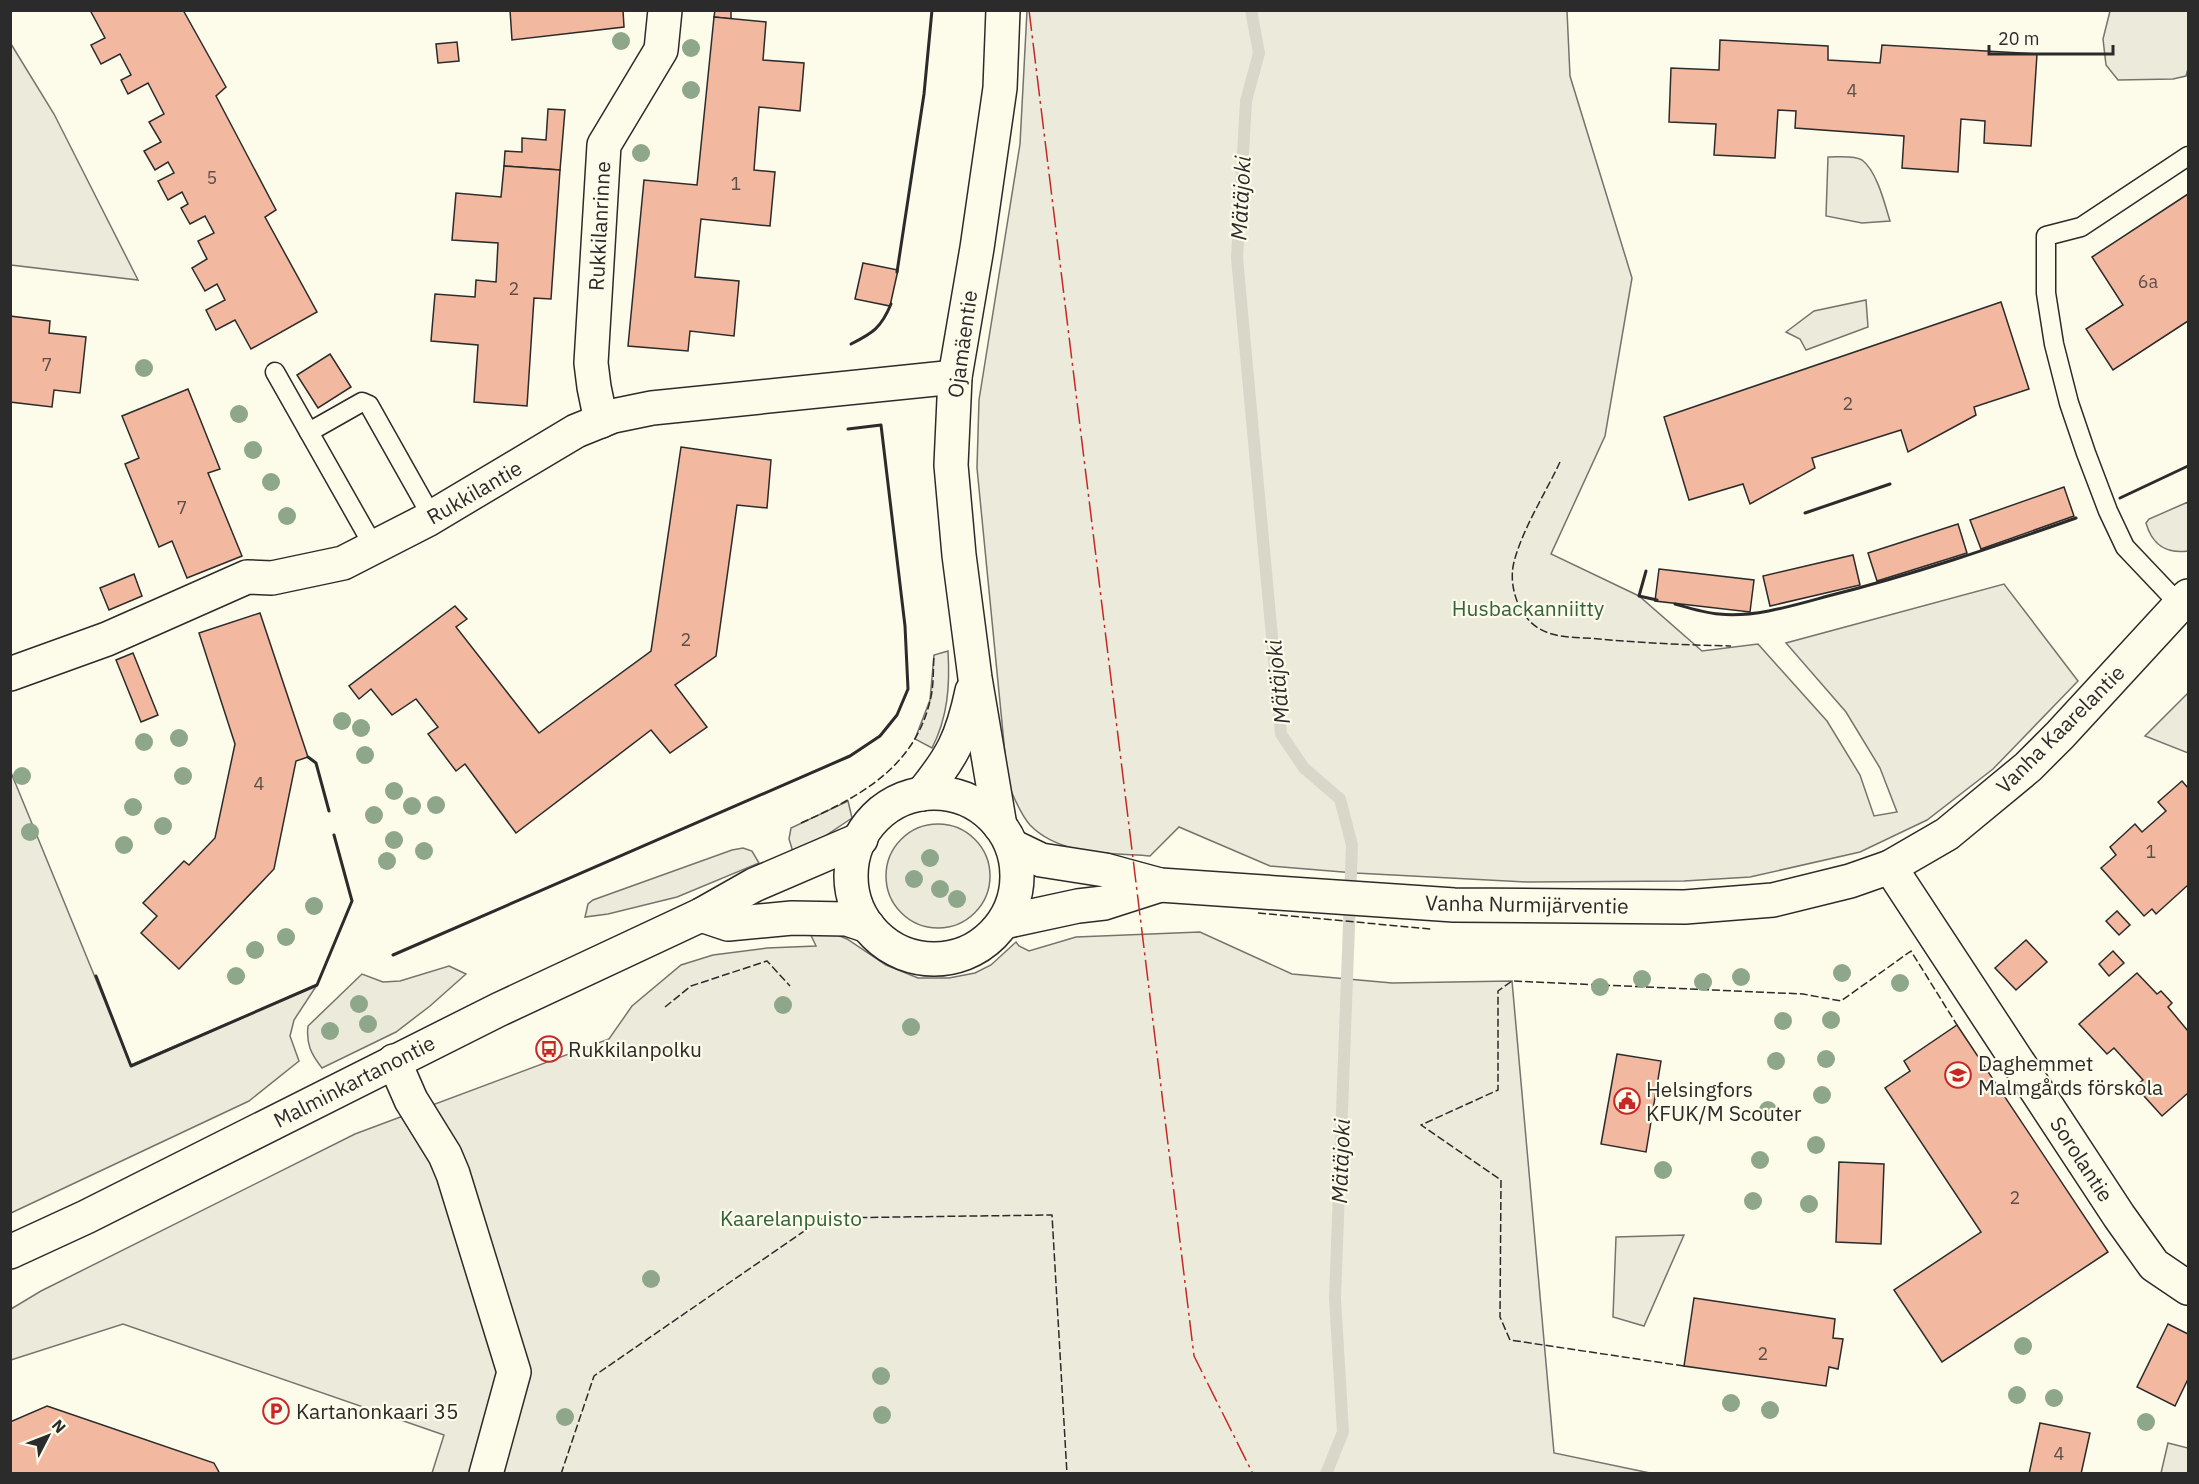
<svg xmlns="http://www.w3.org/2000/svg" width="2199" height="1484" font-family="'IBM Plex Sans',sans-serif">
	<style>
		.green { fill: #ecebdb; stroke: #74746e; stroke-width: 1.5 }
		.lines { fill: none; stroke-linecap: round; stroke-linejoin: round }
		.stream { stroke: #d8d7c9; stroke-width: 12 }
		.building { fill: #f2b8a0; stroke: #2b2b2b; stroke-width: 1.5 }
		.service-casing { stroke: #2b2b2b; stroke-width: 21 }
		.minor-casing { stroke: #2b2b2b; stroke-width: 36 }
		.tertiary-casing { stroke: #2b2b2b; stroke-width: 36 }
		.secondary-casing { stroke: #2b2b2b; stroke-width: 36 }
		.service { stroke: #fdfbea; stroke-width: 18 }
		.minor { stroke: #fdfbea; stroke-width: 33 }
		.tertiary { stroke: #fdfbea; stroke-width: 33 }
		.secondary { stroke: #fdfbea; stroke-width: 33 }
		.fence { stroke: #2b2b2b; stroke-width: 1.5; stroke-dasharray: 8 3; stroke-linecap: butt }
		.wall { stroke: #2b2b2b; stroke-width: 3 }
		.power { stroke: #c62828; stroke-width: 1.5; stroke-dasharray: 21 4.5 3 4.5; stroke-linecap: butt }
		.tree { fill: #8ea78a }
		.labels { text-anchor: middle; dominant-baseline: central; stroke-width: 4.5; stroke-linejoin: round; paint-order: stroke }
		.number-label { font-size: 18px; fill: #5d4e48 }
		.street-label { font-size: 21px; fill: #2b2b2b; stroke: #fdfbea }
		.park-label { font-size: 21px; fill: #34623c; stroke: #fdfbea }
		.poi-label { font-size: 21px; fill: #2b2b2b; stroke: #fdfbea; text-anchor: start }
		.water-label { font-size: 22px; font-style: italic; fill: #2b2b2b; stroke: #fdfbea }
	</style>
	<rect width="100%" height="100%" fill="#fdfbea"/>
	<g class="green">
		<path d="M1027 11H1567L1570 76 1632 278 1605 436 1551 554 1639 596 1702 651 1758 644 1827 721 1860 775 1874 816 1897 812 1880 768 1846 712 1786 643 2004 584 2078 681 1993 769 1927 820 1860 852 1750 877 1684 881 1527 882 1355 873 1270 866 1179 827 1150 856C1111 853 1060 856 1030 825 1020 814 1014 797 1008 784L977 468 979 400 1020 144Z"/>
		<path d="M2110 11H2188V69L2186 76 2173 79 2118 80 2106 65 2103 39Z"/>
		<path d="M11 44 54 114 138 280 11 265Z"/>
		<path d="M1828 157C1838 157 1854 155 1862 160 1877 171 1885 205 1890 221L1862 223 1826 216Z"/>
		<path d="M1866 300 1868 327 1806 350 1800 339 1786 332 1814 311Z"/>
		<path d="M2188 502V551C2167 554 2152 545 2146 523L2149 519Z"/>
		<path d="M948 651C950 685 948 717 932 748L915 739 930 700 934 655Z"/>
		<path d="M2188 693V753L2145 736Z"/>
		<path d="M10 770 131 1065 317 985 294 1020 290 1036 299 1061 249 1101 11 1213Z"/>
		<path d="M848 801 852 818 819 840 793 852 789 839 791 828Z"/>
		<circle cx="938" cy="876" r="52"/>
		<path d="M743 848 752 851 759 863 677 897 608 914 585 917 588 904 593 900 732 850Z"/>
		<path d="M809 931 835 934 847 939 886 965 918 978H949L975 973 991 965 1016 942 1019 946 1029 951 1076 937 1200 932 1292 974 1392 983 1512 981 1554 1453 1650 1473H432L444 1435 123 1324 11 1360V1309L41 1291 355 1134 609 1039 632 1006 681 965 713 955 767 948 816 946Z"/>
		<path d="M449 966 466 974 430 1006 396 1032 322 1068C311 1054 306 1044 308 1026L362 974 383 982 400 981Z"/>
		<path d="M1684 1235 1644 1326 1613 1317 1616 1237Z"/>
		<path d="M2168 1443 2188 1448V1473H2161Z"/>
	</g>
	<g class="lines">
		<path class="stream" d="M1251 10 1259 53 1246 101 1237 258 1281 734 1304 768 1340 799 1352 845 1335 1298 1343 1432 1326 1474"/>
	</g>
	<g class="building">
		<path d="M90 10H183L226 87 216 96 276 210 265 217 317 312 251 349 235 320 216 330 206 310 225 300 217 284 205 291 192 268 207 259 198 241 214 233 205 216 190 224 181 208 188 204 182 192 168 200 158 181 174 173 168 162 155 170 144 151 161 142 149 122 164 114 148 83 128 94 121 80 131 75 120 54 101 64 91 45 105 38Z"/>
		<path d="M510 10H623L624 27 512 40Z"/>
		<path d="M715 10H731V19L714 17Z"/>
		<path d="M714 17 766 22 763 60 804 63 800 111 759 107 754 170 775 172 770 226 701 219 695 277 739 281 734 336 690 331 688 351 628 346 644 180 697 185Z"/>
		<path d="M1720 40 1828 46V60L1880 63 1882 45 2037 54 2031 146 1984 143 1985 121 1961 119 1958 172 1902 168 1904 136 1795 128 1796 111 1778 110 1775 158 1714 155 1716 124 1669 122 1671 68 1719 70Z"/>
		<path d="M457 42 459 61 438 63 436 44Z"/>
		<path d="M548 109 565 110 560 170 504 166 505 151 522 152V138L546 140Z"/>
		<path d="M504 166 560 170 551 299 534 298 527 406 474 402 478 345 431 341 435 294 475 297 476 280 496 282 498 243 452 240 456 193 501 197Z"/>
		<path d="M2188 194V321L2113 370 2086 329 2123 305 2092 257Z"/>
		<path d="M863 263 898 270 890 306 855 299Z"/>
		<path d="M2001 302 2029 389 1974 407 1976 415 1908 452 1901 430 1812 458 1815 468 1750 504 1743 484 1689 500 1664 417Z"/>
		<path d="M10 316 50 321 49 333 86 337 80 393 54 390 52 407 10 402Z"/>
		<path d="M330 354 351 387 318 408 297 375Z"/>
		<path d="M188 389 220 469 208 473 242 556 187 578 172 541 159 547 125 464 139 458 122 416Z"/>
		<path d="M681 447 771 460 767 508 737 505 716 656 675 685 707 727 670 753 651 730 516 833 465 764 456 771 428 734 438 727 416 699 392 715 371 689 359 699 349 686 455 606 467 619 456 627 539 733 651 651Z"/>
		<path d="M2064 487 2074 516 1981 549 1970 520Z"/>
		<path d="M1958 524 1967 553 1877 581 1868 553Z"/>
		<path d="M1853 555 1860 585 1770 606 1763 576Z"/>
		<path d="M1659 569 1754 580 1750 612 1655 601Z"/>
		<path d="M134 574 142 596 109 610 100 588Z"/>
		<path d="M260 613 308 757 296 761 274 869 179 969 141 933 157 916 143 903 184 861 189 865 215 838 235 744 199 633Z"/>
		<path d="M133 653 158 715 141 722 116 660Z"/>
		<path d="M2182 781 2188 788V885L2156 914 2152 909 2144 916 2101 868 2116 855 2110 847 2135 824 2142 832 2166 811 2158 802Z"/>
		<path d="M2117 911 2130 925 2119 935 2106 921Z"/>
		<path d="M2026 940 2047 962 2016 990 1995 968Z"/>
		<path d="M2113 951 2124 963 2109 976 2099 964Z"/>
		<path d="M2137 973 2157 994 2161 991 2172 1003 2168 1007 2188 1031V1093L2162 1116 2135 1086 2143 1080 2114 1048 2107 1054 2079 1024Z"/>
		<path d="M1957 1025 2108 1252 1942 1362 1894 1290 1981 1232 1885 1088 1910 1071 1904 1061Z"/>
		<path d="M1617 1054 1661 1061 1646 1152 1601 1144Z"/>
		<path d="M1839 1162 1884 1164 1881 1244 1836 1242Z"/>
		<path d="M1694 1298 1835 1319 1833 1338 1843 1339 1838 1369 1829 1367 1826 1386 1684 1366Z"/>
		<path d="M2168 1324 2188 1334V1379L2175 1406 2137 1387Z"/>
		<path d="M47 1406 214 1463 220 1474H10V1422Z"/>
		<path d="M2040 1423 2090 1433 2081 1474H2029Z"/>
	</g>
	<g class="lines">
		<g class="service-casing">
			<g id="service">
				<path d="M275 372 374 547"/>
				<path d="M309 432 362 402 369 405 432 517"/>
				<path d="M2180 605 2125 547 2108 511 2086 453 2069 403 2054 344 2046 293V236L2081 227 2188 156"/>
			</g>
		</g>
		<g class="minor-casing">
			<g id="minor">
				<path d="M601 421 594 387 591 363 604 145 661 50 665 10"/>
				<path d="M10 674 107 639 247 577 272 578 343 563 427 520 576 431 613 416 652 408 955 377"/>
				<path d="M1890 867 2119 1216 2154 1265 2188 1288"/>
				<path d="M394 1061 411 1100 445 1155 453 1174 514 1372 486 1474"/>
			</g>
		</g>
		<g class="tertiary-casing">
			<g id="tertiary">
				<path d="M922 794C952 757 962 739 972 691"/>
				<path d="M1000 826 975 678 959 555 951 465 955 377 977 248 1000 88 1003 10"/>
			</g>
		</g>
		<g class="secondary-casing">
			<g id="secondary">
				<circle cx="934" cy="876" r="83"/>
				<path d="M1012 846 1041 860 1105 870 1160 885 1454 905 1685 907 1773 900 1850 881 1890 867 1947 834 2028 767 2060 735 2188 596"/>
				<path d="M701 915 728 924 792 918 847 919 868 926"/>
				<path d="M1004 922 1078 906 1104 903 1160 885"/>
				<path d="M10 1252 86 1217 498 1010 701 915 754 885 861 839"/>
			</g>
		</g>
		<use href="#service" class="service"/>
		<use href="#minor" class="minor"/>
		<use href="#tertiary" class="tertiary"/>
		<use href="#secondary" class="secondary"/>
		<g class="fence">
			<path d="M1560 462C1546 492 1522 530 1514 562 1508 585 1518 617 1540 629 1557 639 1580 637 1599 639 1643 643 1687 645 1731 646"/>
			<path d="M801 823C859 797 914 768 930 701 934 687 933 670 934 655"/>
			<path d="M1258 913 1431 929"/>
			<path d="M665 1007 691 986 767 961 790 986"/>
			<path d="M1684 1366 1510 1340 1500 1317 1501 1180 1421 1125 1498 1090V991L1512 981 1803 994 1841 1001 1911 951 1957 1025"/>
			<path d="M561 1474 594 1376 823 1218 1052 1215 1067 1474"/>
		</g>
		<g class="wall">
			<path d="M897 272 924 94 932 10"/>
			<path d="M851 344C873 333 881 328 891 304"/>
			<path d="M2120 498 2188 466"/>
			<path d="M1805 513 1890 484"/>
			<path d="M1646 571 1639 596 1657 600"/>
			<path d="M1675 604C1689 608 1705 613 1719 614 1753 618 1795 605 1828 596 1912 575 1994 547 2076 518"/>
			<path d="M308 757 316 763 329 811"/>
			<path d="M393 955 850 756 880 736 897 715 908 689 905 626 881 425 848 429"/>
			<path d="M96 976 131 1066 317 985 352 901 334 835"/>
		</g>
		<path class="power" d="M1029 10 1194 1356 1253 1474"/>
	</g>
	<g class="tree">
		<circle cx="621" cy="41" r="9"/>
		<circle cx="691" cy="48" r="9"/>
		<circle cx="691" cy="90" r="9"/>
		<circle cx="641" cy="153" r="9"/>
		<circle cx="144" cy="368" r="9"/>
		<circle cx="239" cy="414" r="9"/>
		<circle cx="253" cy="450" r="9"/>
		<circle cx="271" cy="482" r="9"/>
		<circle cx="287" cy="516" r="9"/>
		<circle cx="342" cy="721" r="9"/>
		<circle cx="361" cy="728" r="9"/>
		<circle cx="179" cy="738" r="9"/>
		<circle cx="144" cy="742" r="9"/>
		<circle cx="365" cy="755" r="9"/>
		<circle cx="22" cy="776" r="9"/>
		<circle cx="183" cy="776" r="9"/>
		<circle cx="394" cy="791" r="9"/>
		<circle cx="436" cy="805" r="9"/>
		<circle cx="412" cy="806" r="9"/>
		<circle cx="133" cy="807" r="9"/>
		<circle cx="374" cy="815" r="9"/>
		<circle cx="163" cy="826" r="9"/>
		<circle cx="30" cy="832" r="9"/>
		<circle cx="394" cy="840" r="9"/>
		<circle cx="124" cy="845" r="9"/>
		<circle cx="424" cy="851" r="9"/>
		<circle cx="930" cy="858" r="9"/>
		<circle cx="387" cy="861" r="9"/>
		<circle cx="914" cy="879" r="9"/>
		<circle cx="940" cy="889" r="9"/>
		<circle cx="957" cy="899" r="9"/>
		<circle cx="314" cy="906" r="9"/>
		<circle cx="286" cy="937" r="9"/>
		<circle cx="255" cy="950" r="9"/>
		<circle cx="1842" cy="973" r="9"/>
		<circle cx="236" cy="976" r="9"/>
		<circle cx="1741" cy="977" r="9"/>
		<circle cx="1642" cy="979" r="9"/>
		<circle cx="1703" cy="982" r="9"/>
		<circle cx="1900" cy="983" r="9"/>
		<circle cx="1600" cy="987" r="9"/>
		<circle cx="359" cy="1004" r="9"/>
		<circle cx="783" cy="1005" r="9"/>
		<circle cx="1831" cy="1020" r="9"/>
		<circle cx="1783" cy="1021" r="9"/>
		<circle cx="368" cy="1024" r="9"/>
		<circle cx="911" cy="1027" r="9"/>
		<circle cx="330" cy="1031" r="9"/>
		<circle cx="1826" cy="1059" r="9"/>
		<circle cx="1776" cy="1061" r="9"/>
		<circle cx="1822" cy="1095" r="9"/>
		<circle cx="1768" cy="1110" r="9"/>
		<circle cx="1816" cy="1145" r="9"/>
		<circle cx="1760" cy="1160" r="9"/>
		<circle cx="1663" cy="1170" r="9"/>
		<circle cx="1753" cy="1201" r="9"/>
		<circle cx="1809" cy="1204" r="9"/>
		<circle cx="651" cy="1279" r="9"/>
		<circle cx="2023" cy="1346" r="9"/>
		<circle cx="881" cy="1376" r="9"/>
		<circle cx="2017" cy="1395" r="9"/>
		<circle cx="2054" cy="1398" r="9"/>
		<circle cx="1731" cy="1403" r="9"/>
		<circle cx="1770" cy="1410" r="9"/>
		<circle cx="882" cy="1415" r="9"/>
		<circle cx="565" cy="1417" r="9"/>
		<circle cx="2146" cy="1422" r="9"/>
	</g>
	<defs>
		<g id="bus-ring" transform="scale(1.35)"><circle r="9.5" fill="#fdfbea" stroke="#c62828" stroke-width="1.5"/><path d="M-5-6H5V4H4V6H2V4H-2V6H-4V4H-5ZM-3.5-4V0h7V-4ZM-3.5 1.2v1.5H-2V1.2ZM2 1.2v1.5H3.5V1.2Z" fill="#c62828"/></g>
		<g id="school-ring" transform="scale(1.35)"><circle r="9.5" fill="#fdfbea" stroke="#c62828" stroke-width="1.5"/><path d="M0-5L7-2L0 1L-7-2ZM-4 1L0 2.5L4 1V4Q0 6-4 4Z" fill="#c62828"/></g>
		<g id="civic-ring" transform="scale(1.35)"><circle r="9.5" fill="#fdfbea" stroke="#c62828" stroke-width="1.5"/><path d="M-.6-6.5H3V-4.5H.6V-3L4-1V1h2V6H-6V1h2V-1L-.6-3ZM-1.2 2.5V6h2.4V2.5Z" fill="#c62828"/></g>
		<g id="parking-ring" transform="scale(1.35)"><circle r="9.5" fill="#fdfbea" stroke="#c62828" stroke-width="1.5"/><path d="M-3.5-5.5H1a3.5 3.5 0 0 1 0 7H-1V5.5H-3.5ZM-1-3.4V-.6H.8a1.4 1.4 0 0 0 0-2.8Z" fill="#c62828"/></g>
	</defs>
	<g fill-rule="evenodd">
		<use href="#bus-ring" x="549" y="1049"/>
		<use href="#school-ring" x="1958" y="1075"/>
		<use href="#civic-ring" x="1627" y="1101"/>
		<use href="#parking-ring" x="276" y="1411"/>
	</g>
	<g class="labels">
		<g class="number-label">
			<text x="1852" y="90">4</text>
			<text x="212" y="177">5</text>
			<text x="736" y="183">1</text>
			<text x="2148" y="281">6a</text>
			<text x="514" y="288">2</text>
			<text x="47" y="364">7</text>
			<text x="1848" y="403">2</text>
			<text x="182" y="507">7</text>
			<text x="686" y="639">2</text>
			<text x="259" y="783">4</text>
			<text x="2151" y="851">1</text>
			<text x="2015" y="1197">2</text>
			<text x="1763" y="1353">2</text>
			<text x="2059" y="1453">4</text>
		</g>
		<g class="street-label">
			<text transform="translate(599 226) rotate(-87)">Rukkilanrinne</text>
			<text transform="translate(962 344) rotate(-82)">Ojamäentie</text>
			<text transform="translate(474 492) rotate(-30)">Rukkilantie</text>
			<text transform="translate(2060 729) rotate(-45)">Vanha Kaarelantie</text>
			<text transform="translate(1527 904) rotate(1)">Vanha Nurmijärventie</text>
			<text transform="translate(354 1081) rotate(-27)">Malminkartanontie</text>
			<text transform="translate(2082 1159) rotate(57)">Sorolantie</text>
		</g>
		<g class="park-label">
			<text x="1528" y="608">Husbackanniitty</text>
			<text x="791" y="1218">Kaarelanpuisto</text>
		</g>
		<g class="poi-label">
			<text x="568" y="1049">Rukkilanpolku</text>
			<text x="1978" y="1063">Daghemmet<tspan x="1978" dy="24">Malmgårds förskola</tspan></text>
			<text x="1646" y="1089">Helsingfors<tspan x="1646" dy="24">KFUK/M Scouter</tspan></text>
			<text x="296" y="1411">Kartanonkaari 35</text>
		</g>
		<g class="water-label">
			<text transform="translate(1240 198) rotate(-87)">Mätäjoki</text>
			<text transform="translate(1277 682) rotate(-96)">Mätäjoki</text>
			<text transform="translate(1340 1161) rotate(-88)">Mätäjoki</text>
		</g>
	</g>
	<rect width="2199" height="1484" fill="none" stroke="#2b2b2b" stroke-width="24"/>
	<g transform="translate(48 1436) rotate(48)" stroke="#fdfbea" stroke-width="4.5" paint-order="stroke">
	<path d="M0-4.5L10 22L0 15L-10 22Z" fill="#2b2b2b"/>
	<text y="-9" font-size="16" font-weight="bold" text-anchor="middle" fill="#2b2b2b">N</text>
	</g>
	<path d="M1989 45v9h124v-9" fill="none" stroke="#2b2b2b" stroke-width="3"/>
	<text x="1998" y="45" font-size="18" fill="#2b2b2b" stroke="#fdfbea" stroke-width="4.5" paint-order="stroke">20 m</text>
</svg>
